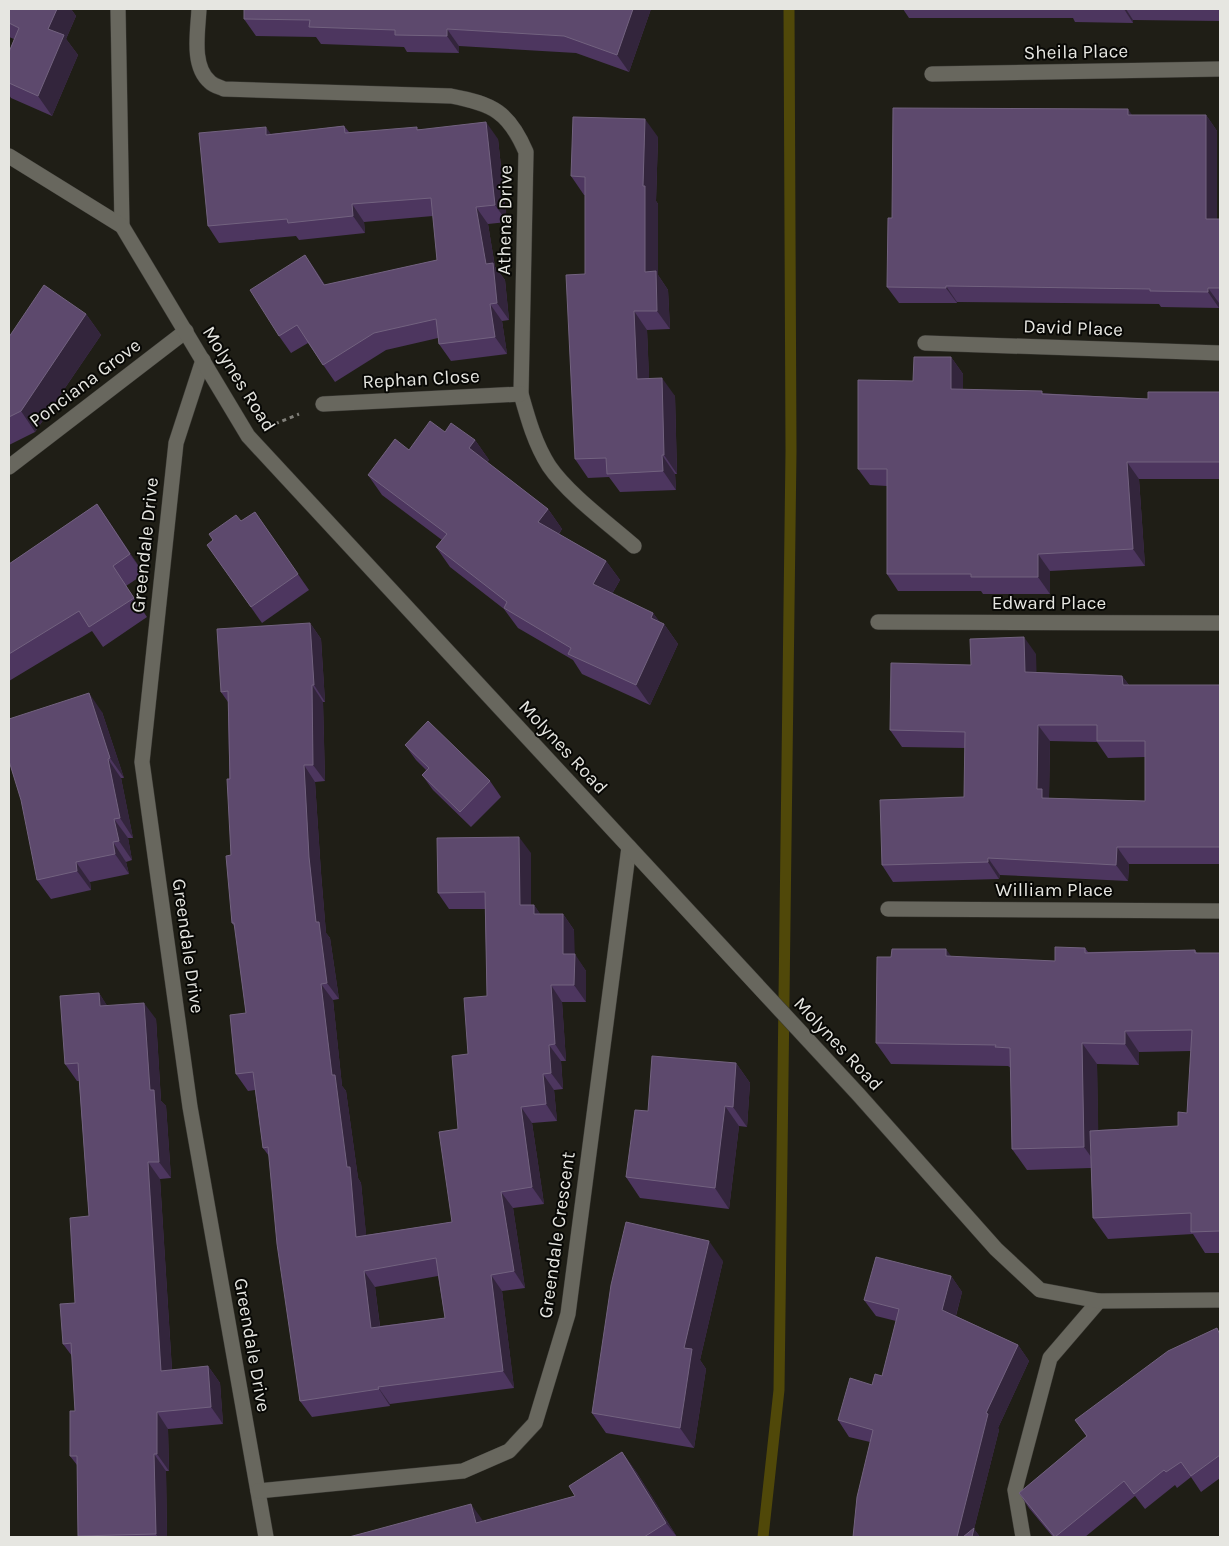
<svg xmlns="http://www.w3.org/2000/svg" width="1229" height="1546" font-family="Karla,sans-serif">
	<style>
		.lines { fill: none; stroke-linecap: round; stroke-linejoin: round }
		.stream { stroke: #504809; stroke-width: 11 }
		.minor-casing { stroke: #3a3934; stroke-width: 16 }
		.secondary-casing { stroke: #3a3934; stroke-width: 16 }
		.path { stroke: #807f79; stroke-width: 3; stroke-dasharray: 4 4; stroke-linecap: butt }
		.minor { stroke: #68675e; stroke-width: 15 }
		.secondary { stroke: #68675e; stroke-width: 15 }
		.wall { fill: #4d365f; fill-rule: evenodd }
		.shaded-wall { fill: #33253c }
		.building { fill: #5d496d; stroke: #72627f; fill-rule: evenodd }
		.labels { text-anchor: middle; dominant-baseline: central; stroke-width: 4; stroke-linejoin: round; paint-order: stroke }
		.street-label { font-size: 19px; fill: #e6e6e1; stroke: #080805 }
	</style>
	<rect width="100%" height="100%" fill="#1f1e16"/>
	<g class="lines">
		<path class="stream" d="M763 1537 779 1390 791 451 789 9"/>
		<g class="minor-casing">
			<g id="minor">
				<path d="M118 9 122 226"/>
				<path d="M199 9C198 31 191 66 210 82 214 86 220 87 224 89L451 96C493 104 509 112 526 152L521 394C528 419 535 444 549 466 568 494 609 524 634 546"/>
				<path d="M932 74 1220 69"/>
				<path d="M925 343 1220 353"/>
				<path d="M203 360 176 443 142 762 190 1107 266 1537"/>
				<path d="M323 404 521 394"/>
				<path d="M9 467 186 331"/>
				<path d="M878 622 1220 623"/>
				<path d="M888 909 1220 911"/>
				<path d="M258 1491 463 1471 509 1451 535 1423 568 1314 629 847"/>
				<path d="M1023 1537 1015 1490 1050 1358 1099 1301"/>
			</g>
		</g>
		<g class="secondary-casing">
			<path id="secondary" d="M9 156 122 226 248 436 858 1094 996 1249 1040 1290 1099 1301 1220 1300"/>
		</g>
		<path class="path" d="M275 424 299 414"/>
		<use href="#minor" class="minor"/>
		<use href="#secondary" class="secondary"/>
	</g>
	<g class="wall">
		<path d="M9 9H71L76 16 66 39 78 55 52 116 11 98 9 95V52L14 39 9 37Z"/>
		<path d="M651 9 629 72 576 53 459 46V53L407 52 404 47 321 44 316 37 256 36 244 19Z"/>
		<path d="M903 9H1220V21L1133 20V23L1075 22 1073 18H909Z"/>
		<path d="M1132 115H1206L1217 131V219H1220V303H1219V308L1161 307 1159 304 957 302V303H899L887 287 892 218Z"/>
		<path d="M344 126 349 132 419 129 498 139 507 222 488 224 495 267 505 280 509 320 502 321 507 354 451 361 439 344 438 338 386 350 335 382 308 343 291 353 279 336 305 255 325 285 437 260 433 216 364 222 365 233 299 240 296 236 219 243 208 226 271 134Z"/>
		<path d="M658 137 656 201 658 204V275L668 290 670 329 647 330 649 379 675 396 677 474H675L676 490 620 492 609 477 588 478 575 459 585 274V195H584L571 176Z"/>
		<path d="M86 314 101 335 35 432 9 445V337Z"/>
		<path d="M951 357 963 374V389L1148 399 1220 392V479H1139L1145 566 1050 571V594H983L981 591H898L887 574V486L870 485 858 469 913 381Z"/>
		<path d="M445 432 475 440 489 460 487 462 548 509 562 529 559 534 606 561 620 580 612 594 653 613 660 623 664 624 678 644 650 705 582 674 573 660 518 628 504 609 450 567 436 547 442 540 382 495 368 475 409 450Z"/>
		<path d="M97 504 144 574 126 586 147 617 103 647 92 631 9 681V564Z"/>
		<path d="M255 512 309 590 262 623 207 545Z"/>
		<path d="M310 623 321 639 325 702H323L325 781 315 782 321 873 326 933 330 938 339 999 333 1000 342 1086 346 1091 358 1178 361 1183 366 1235 452 1222 458 1129 468 1054 487 996 485 909H449L438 893 531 853V905H534L540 914H563L574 930V954L586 971V1002H562L566 1061H561L563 1089 554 1090 557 1121 532 1123 544 1204 513 1208 525 1288 502 1291 514 1388 390 1404V1406L312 1417 300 1401 269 1156 263 1148 255 1090 248 1091 236 1074 246 1013 235 927 232 923 228 702 221 692ZM438 1276 445 1318 380 1326 375 1287Z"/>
		<path d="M1036 654V672L1122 676 1129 685H1220V864H1129L1128 881 1000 875 999 879 893 882 882 865 964 797 965 748 902 747 890 730 971 665ZM1050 741 1097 742 1108 758 1145 757V801L1049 798Z"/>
		<path d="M102 712 124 778H121L133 838H128L132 860 126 862 129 874 90 882 91 890 51 899 37 880Z"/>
		<path d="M405 745 490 781 501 797 471 827 433 790 422 775 426 770 416 760Z"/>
		<path d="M1085 948 1088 952 1195 950 1197 953H1220V1253H1205L1193 1234 1108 1239 1093 1218 1091 1168 1027 1170 1012 1149 1011 1068 1008 1066 891 1064 876 1043 891 957H952L1055 961ZM1191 1051 1187 1113 1178 1126 1098 1130 1097 1064 1139 1065V1052Z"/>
		<path d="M99 993 107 1006 156 1019 161 1101 166 1106 171 1178 160 1179 172 1370 208 1366 220 1383 223 1424 168 1429 169 1471H166L167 1537H79L78 1536 77 1465 70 1456 75 1411 72 1356 63 1344 75 1303 89 1216 79 1081H77L65 1064Z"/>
		<path d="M736 1063 750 1083 747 1127 739 1126 729 1209 640 1198 626 1177 648 1111Z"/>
		<path d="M723 1261 700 1360 706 1369 694 1448 606 1433 592 1413Z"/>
		<path d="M951 1276 962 1292 956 1316 1018 1345 1029 1361 998 1428 999 1430 974 1529 980 1537H853L870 1442 849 1437 838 1420 872 1385 882 1376 896 1321 876 1316 864 1300Z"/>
		<path d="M1220 1332V1478L1201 1492 1191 1477 1177 1488 1175 1485 1145 1509 1135 1496 1085 1537H1053L1029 1508 1019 1493 1087 1437 1075 1420Z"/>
		<path d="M622 1452 637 1473 677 1537H349L483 1521 575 1496Z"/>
	</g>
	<g class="shaded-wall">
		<path d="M57 9H71L76 16 66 39 78 55 52 116 38 96 48 29Z"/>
		<path d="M633 9H651L629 72 617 55Z"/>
		<path d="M1124 9H1126L1133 20V23Z"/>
		<path d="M447 29 459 46V53L447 36Z"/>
		<path d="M1128 109 1139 125 1128 115Z"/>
		<path d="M1206 115 1217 131V235L1206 219Z"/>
		<path d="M645 119 658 137 656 201 658 204V275L668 290 670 329 657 311 645 272 643 186Z"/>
		<path d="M486 122 498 139 507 222 495 205Z"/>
		<path d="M266 127 278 144 266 135Z"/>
		<path d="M352 204 364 222 365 233 353 216Z"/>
		<path d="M476 207 488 224 495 267 505 280 509 320 497 303 486 264Z"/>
		<path d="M305 255 317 272 336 302 324 285Z"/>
		<path d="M946 286 957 302V303L946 288Z"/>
		<path d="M1208 288 1219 303V308L1208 292Z"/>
		<path d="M490 304 502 321 507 354 495 337Z"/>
		<path d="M634 311 647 330 650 398 637 379Z"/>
		<path d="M86 314 101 335 35 432 21 411Z"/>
		<path d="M951 357 963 374V405L951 389Z"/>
		<path d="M662 378 675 396 677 474 664 455Z"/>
		<path d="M475 440 489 460 483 468 469 448Z"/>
		<path d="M662 455 675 474 676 490 663 471Z"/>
		<path d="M1127 462 1139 479 1145 566 1133 549Z"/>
		<path d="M97 504 111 524 144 574 130 554Z"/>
		<path d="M548 509 562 529 552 542 538 522Z"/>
		<path d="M1038 554 1050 571V594L1038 577Z"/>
		<path d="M606 561 620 580 606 604 593 584Z"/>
		<path d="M653 613 663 626 664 624 678 644 650 705 636 685 651 618Z"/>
		<path d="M310 623 321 639 325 702 314 685Z"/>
		<path d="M1024 637 1036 654 1037 688 1025 672Z"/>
		<path d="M1122 676 1134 692 1123 685Z"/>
		<path d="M312 685 323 702 325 781 313 765Z"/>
		<path d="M89 693 102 712 124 778 110 758Z"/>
		<path d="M1038 725 1050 741 1049 799 1042 798 1037 789Z"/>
		<path d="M108 759 121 778 133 838 120 818Z"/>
		<path d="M304 765 315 782 321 873 326 933 330 938 339 999 327 983 316 922 309 857Z"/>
		<path d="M114 819 128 838 132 860 119 841Z"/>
		<path d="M519 837 531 853V921L520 905Z"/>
		<path d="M113 842 126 862 129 874 115 854Z"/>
		<path d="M1117 847 1129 864 1128 881 1116 865Z"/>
		<path d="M988 858 1000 875 999 879 988 862Z"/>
		<path d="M76 862 90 882 91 890 77 871Z"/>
		<path d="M534 905 545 921 534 914Z"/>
		<path d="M563 914 574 930 575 960V954L586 971V1002L574 985 563 954Z"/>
		<path d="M946 949 961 970 946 956Z"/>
		<path d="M321 984 333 1000 342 1086 346 1091 358 1178 361 1183 368 1253 356 1237 347 1167 332 1075Z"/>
		<path d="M551 985 562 1002 566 1061 555 1044Z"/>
		<path d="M99 993 110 1010 100 1006Z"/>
		<path d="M144 1003 156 1019 161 1101 166 1106 171 1178 159 1162 150 1090Z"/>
		<path d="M1125 1031 1139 1052V1065L1125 1044Z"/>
		<path d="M1082 1043 1097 1064 1099 1168 1084 1147Z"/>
		<path d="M549 1045 561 1061 563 1089 551 1073Z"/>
		<path d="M736 1063 750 1083 747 1127 733 1107Z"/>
		<path d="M543 1074 554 1090 557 1121 546 1104Z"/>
		<path d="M725 1106 739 1126 729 1209 715 1188Z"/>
		<path d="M521 1107 532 1123 544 1204 532 1187Z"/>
		<path d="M148 1162 160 1179 173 1387 161 1371Z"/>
		<path d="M501 1192 513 1208 525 1288 514 1271Z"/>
		<path d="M709 1241 723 1261 700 1360 706 1369 694 1448 680 1428 684 1348Z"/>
		<path d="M364 1271 375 1287 382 1344 371 1328Z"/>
		<path d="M491 1275 502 1291 514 1388 503 1371Z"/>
		<path d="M951 1276 962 1292 953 1326 942 1310Z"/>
		<path d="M1018 1345 1029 1361 998 1428 999 1430 974 1529 980 1537H957L986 1413Z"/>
		<path d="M208 1366 220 1383 223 1424 211 1407Z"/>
		<path d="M378 1387 390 1404V1406L379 1389Z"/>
		<path d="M157 1412 168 1429 169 1471 157 1454Z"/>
		<path d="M622 1452 637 1473 677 1537 666 1523Z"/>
		<path d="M154 1454 166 1471 167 1537H158L156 1534Z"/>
		<path d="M471 1504 486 1525 476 1523Z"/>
	</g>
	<g class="building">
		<path d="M9 9H57L48 29 64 35 38 96 9 83V52L19 28 9 23Z"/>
		<path d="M244 9H633L617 55 564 36 447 29V36L395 35V30L309 27 310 20 244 19Z"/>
		<path d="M893 108 1128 109V115H1206V219H1220V288H1208V292L1150 291V289L946 286V288L887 287 888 218H892Z"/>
		<path d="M573 117 645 119 643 186H645V272L656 271 657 311H634L637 379 662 378 664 455H662L663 471 607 474 606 458 575 459 566 275 585 274V177L571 176Z"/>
		<path d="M486 122 495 205 476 207 486 264 493 263 497 303 490 304 495 337 439 344 436 319 374 333 323 365 297 325 279 336 250 290 305 255 324 285 437 260 431 198 352 204 353 216 288 223 287 219 208 226 199 133 266 127V135L344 126 345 133 417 127V130Z"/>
		<path d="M44 285 86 314 21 411 9 417V337Z"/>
		<path d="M914 357H951V389L1042 391V394L1148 399V392H1220V462H1127L1133 549 1038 554V577H971V574H887V469H858V380L913 381Z"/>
		<path d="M430 421 445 432 451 423 475 440 469 448 548 509 538 522 606 561 593 584 653 613 651 618 664 624 636 685 568 654 571 648 504 608 507 602 436 547 447 534 368 475 395 439 409 450Z"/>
		<path d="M97 504 130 554 113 566 134 598 89 627 79 611 9 654V564Z"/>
		<path d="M255 512 298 574 251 607 207 545 213 540 209 534 236 515 241 521Z"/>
		<path d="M310 623 314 685H312L313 765H304L309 857 316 922H319L327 983 321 984 332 1075H335L347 1167H350L356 1237 452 1222 439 1132 458 1129 452 1056 468 1054 464 998 487 996 485 892 438 893 437 838 519 837 520 905H534V914H563V954H575L574 985H551L555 1044 549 1045 551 1073 543 1074 546 1104 521 1107 532 1187 501 1192 514 1271 491 1275 503 1371 378 1387 379 1389 300 1401 277 1244 268 1147 263 1148 253 1072 236 1074 230 1015 246 1013 234 923H232L226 856 231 855 227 779H230L228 691 221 692 217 629ZM436 1258 445 1318 371 1328 364 1271Z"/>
		<path d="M1024 637 1025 672 1122 676 1123 685H1220V847H1117L1116 865 988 858V862L882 865 880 800 964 797 965 732 890 730 891 663 971 665 970 639ZM1038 725H1097V741H1145V801L1042 798V789H1037Z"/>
		<path d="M89 693 110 758 108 759 120 818 114 819 119 841 113 842 115 854 76 862 77 871 37 880 21 800 9 761V719Z"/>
		<path d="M428 721 490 781 460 812 422 775 429 768 405 745Z"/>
		<path d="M1055 947 1085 948V953L1195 950V953H1220V1231L1191 1232V1213L1093 1218 1090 1131 1178 1126V1112L1187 1113 1192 1030 1125 1031V1044L1082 1043 1084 1147 1012 1149 1010 1048 995 1047 996 1045 876 1043 877 957H891L892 949H946V956L1055 961Z"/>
		<path d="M99 993 100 1006 144 1003 150 1090H154L159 1162H148L161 1371 208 1366 211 1407 157 1412V1454H154L156 1534 78 1536 77 1456H70V1411H75L71 1343 63 1344 60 1304 75 1303 70 1218 89 1216 78 1063 65 1064 60 996Z"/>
		<path d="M652 1056 736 1063 733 1107 725 1106 715 1188 626 1177 635 1110 648 1111Z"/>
		<path d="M626 1222 709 1241 684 1348 692 1349 680 1428 592 1413 611 1285Z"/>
		<path d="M876 1257 951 1276 942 1310 1018 1345 986 1413 988 1414 957 1537H853L857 1497 873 1430 838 1420 850 1378 872 1385 875 1374 882 1376 899 1309 864 1300Z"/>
		<path d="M1217 1328 1220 1335V1455L1191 1476 1181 1462 1166 1472 1164 1470 1134 1494 1124 1481 1055 1537 1019 1493 1087 1436 1075 1420 1168 1351Z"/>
		<path d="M622 1452 666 1523 644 1537H349L471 1504 476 1523 575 1496 569 1486Z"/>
		<path d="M974 1528 972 1537H963Z"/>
	</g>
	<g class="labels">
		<g class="street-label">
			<text transform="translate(1076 52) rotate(-1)">Sheila Place</text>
			<text transform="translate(505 220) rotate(-89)">Athena Drive</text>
			<text transform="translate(1073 328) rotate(2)">David Place</text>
			<text transform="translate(239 379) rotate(58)">Molynes Road</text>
			<text transform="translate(421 379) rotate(-3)">Rephan Close</text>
			<text transform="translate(85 383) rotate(-37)">Ponciana Grove</text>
			<text transform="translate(145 545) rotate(-84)">Greendale Drive</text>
			<text x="1049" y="603">Edward Place</text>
			<text transform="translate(563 747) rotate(47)">Molynes Road</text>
			<text x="1054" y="890">William Place</text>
			<text transform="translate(188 946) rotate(82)">Greendale Drive</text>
			<text transform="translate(838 1044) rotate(47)">Molynes Road</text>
			<text transform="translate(557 1235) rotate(-82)">Greendale Crescent</text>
			<text transform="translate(252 1345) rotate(80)">Greendale Drive</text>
		</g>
	</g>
	<rect width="1229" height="1546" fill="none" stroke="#e6e6e1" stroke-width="20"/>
</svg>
